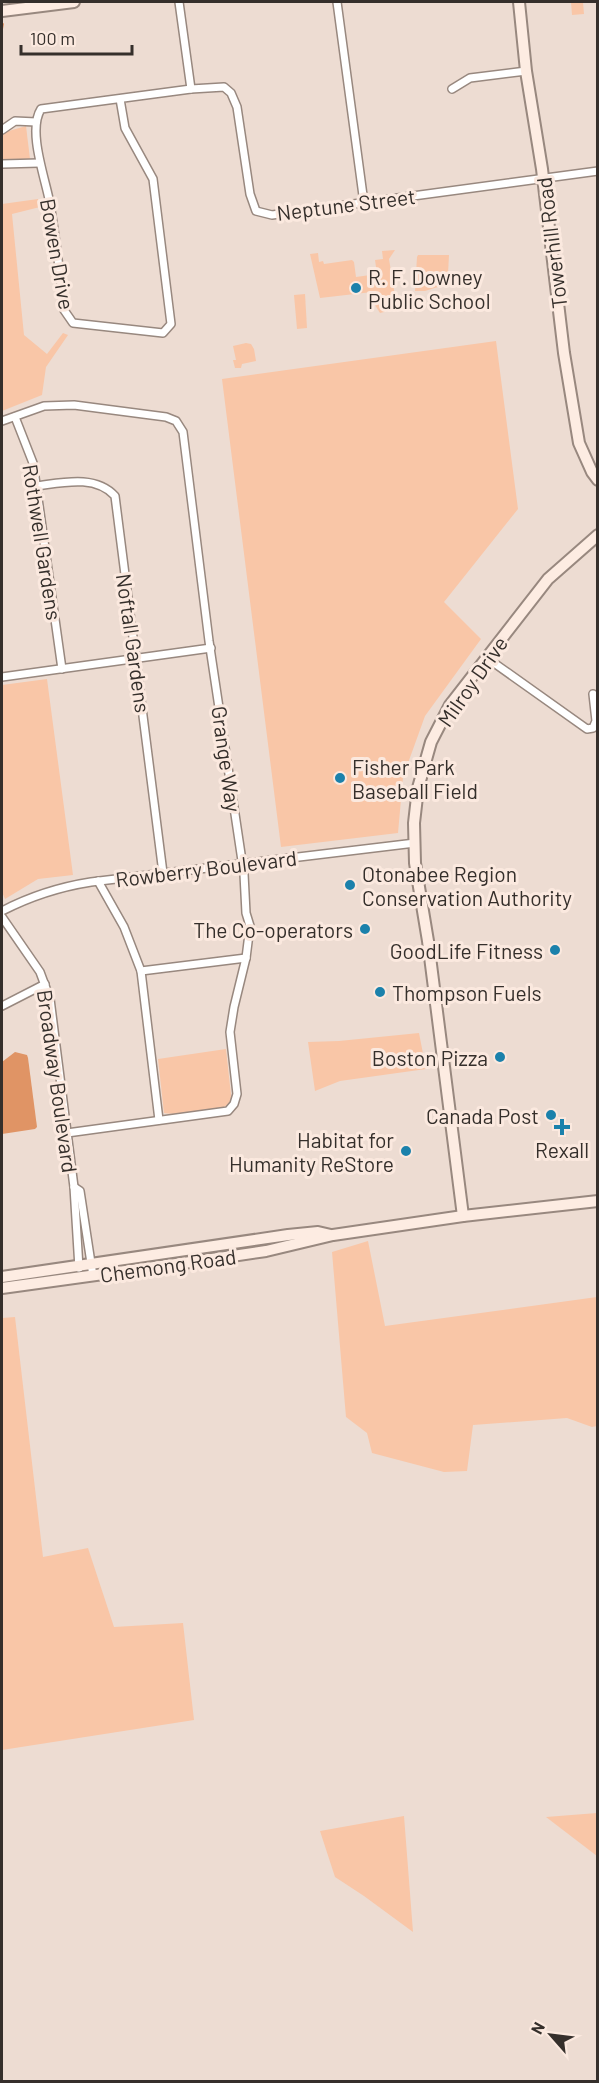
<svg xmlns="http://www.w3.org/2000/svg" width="599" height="2083" font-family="Barlow,sans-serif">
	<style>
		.green { fill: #f9c6a7 }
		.water { fill: #e09465 }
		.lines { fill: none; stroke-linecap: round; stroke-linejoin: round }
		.stream { stroke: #e09465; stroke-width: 2 }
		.street-casing { stroke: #98887f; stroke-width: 10 }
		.secondary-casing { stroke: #98887f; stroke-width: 14 }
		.street { stroke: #fff; stroke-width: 7 }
		.secondary { stroke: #fdece2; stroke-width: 10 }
		.poi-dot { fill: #1b81ab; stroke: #fbe9df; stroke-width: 2 }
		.labels { text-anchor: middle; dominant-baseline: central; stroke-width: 6; stroke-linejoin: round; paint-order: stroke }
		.street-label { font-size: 21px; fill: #352f2b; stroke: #fbe9df }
		.poi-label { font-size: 21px; fill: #352f2b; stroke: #fbe9df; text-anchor: end }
	</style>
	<rect width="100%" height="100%" fill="#eddcd2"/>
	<g class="green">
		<path d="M571 2H583L584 14 572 15Z"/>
		<path d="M26 126 30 159 2 161V133Z"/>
		<path d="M38 199 40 207 12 214 24 335 47 354 63 333 68 335 46 367 42 395 2 411V204Z"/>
		<path d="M395 250 389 259 395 296 392 310 380 313 373 302 372 292 320 298 310 254 318 253 319 262 323 261 324 264 352 260 354 262 356 277 377 274 375 260 383 259 382 251Z"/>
		<path d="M418 255H449L448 274 441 286 425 291H415L417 257Z"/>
		<path d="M305 294 307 328 297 329 294 295Z"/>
		<path d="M496 341 518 509 444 602 481 639 425 716 403 777 398 833 281 847 222 379Z"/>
		<path d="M246 343 251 344 254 349 256 361 242 364 241 368H235L233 360H236L233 346Z"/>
		<path d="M47 679 73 875 38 879 5 899 2 892V685Z"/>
		<path d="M419 1033 426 1069 340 1081 315 1091 308 1042 339 1041Z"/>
		<path d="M226 1049 231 1095 230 1104C215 1113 181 1116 164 1113L158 1059Z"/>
		<path d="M368 1241 385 1326 597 1297V1426L592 1427 567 1418 473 1425 467 1471 444 1472 372 1453 367 1433 346 1417 332 1252Z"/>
		<path d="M15 1317 43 1557 88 1548 114 1627 183 1623 194 1720 2 1750V1318Z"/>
		<path d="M597 1813V1856L546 1817Z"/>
		<path d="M404 1816 413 1932 364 1896 335 1877 320 1831Z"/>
	</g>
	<path class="water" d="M15 1052 27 1055 28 1058 37 1127 35 1129 2 1134V1062Z"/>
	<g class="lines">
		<path class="stream" d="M2 29 3 24"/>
		<g class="street-casing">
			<g id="street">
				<path d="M179 2 191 89"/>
				<path d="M337 2 364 203"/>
				<path d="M452 89 470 78 526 71"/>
				<path d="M120 99 125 128 153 179 171 324 163 333 73 323 64 310C60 274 56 239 50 204 46 180 27 131 41 109L191 89 224 87 231 93 237 107 250 194 256 211 272 215 598 171"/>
				<path d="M2 130 15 121 36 122"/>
				<path d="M2 164 39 163"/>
				<path d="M15 417 33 463 62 669"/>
				<path d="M2 421 44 406 74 405 166 417 176 421 183 432 209 641 244 874 246 913 250 926 246 958 234 1007 230 1032 237 1094 234 1104 228 1111 67 1133"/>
				<path d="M36 486C61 483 95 474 115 496L163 873"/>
				<path d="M487 658 587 729 593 728 596 721 593 694"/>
				<path d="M2 677 211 648"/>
				<path d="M98 881 124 927 141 971 159 1120"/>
				<path d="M2 911C31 896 59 887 91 882L415 843"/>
				<path d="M2 917 40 972 50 999 74 1187 79 1268"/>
				<path d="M141 971 246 958"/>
				<path d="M2 1006 45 984"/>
				<path d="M74 1187 80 1191 93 1276"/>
			</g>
		</g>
		<g class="secondary-casing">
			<g id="secondary">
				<path d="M519 2 526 71 542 169 564 353 579 443 592 472 598 480"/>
				<path d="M2 11 74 2"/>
				<path d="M463 1216 428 941 415 863 414 823 418 788 431 742 450 705 548 579 598 535"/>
				<path d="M2 1277 288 1235 318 1232 331 1235"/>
				<path d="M2 1288 205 1260 266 1251 333 1235 463 1216 598 1201"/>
			</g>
		</g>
		<use href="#street" class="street"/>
		<use href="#secondary" class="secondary"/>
	</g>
	<g class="poi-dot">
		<circle cx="356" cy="288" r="6"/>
		<circle cx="340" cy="778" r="6"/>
		<circle cx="350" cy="885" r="6"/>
		<circle cx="365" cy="929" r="6"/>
		<circle cx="555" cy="950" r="6"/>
		<circle cx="380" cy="992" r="6"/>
		<circle cx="500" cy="1057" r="6"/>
		<circle cx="551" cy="1115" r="6"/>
		<path d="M559 1118h6v6h6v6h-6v6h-6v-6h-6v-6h6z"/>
		<circle cx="406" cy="1151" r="6"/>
	</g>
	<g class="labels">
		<g class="street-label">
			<text transform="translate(346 204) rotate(-7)">Neptune Street</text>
			<text transform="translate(551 243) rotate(-97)">Towerhill Road</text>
			<text transform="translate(58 254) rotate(80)">Bowen Drive</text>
			<text transform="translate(43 542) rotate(81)">Rothwell Gardens</text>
			<text transform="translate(134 643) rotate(82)">Noftall Gardens</text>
			<text transform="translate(472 681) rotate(-55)">Milroy Drive</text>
			<text transform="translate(227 759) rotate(82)">Grange Way</text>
			<text transform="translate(206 868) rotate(-7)">Rowberry Boulevard</text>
			<text transform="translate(58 1081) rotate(82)">Broadway Boulevard</text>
			<text transform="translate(168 1265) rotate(-8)">Chemong Road</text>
		</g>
		<g class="poi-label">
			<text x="368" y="276" text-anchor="start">R. F. Downey<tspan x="368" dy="24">Public School</tspan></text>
			<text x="352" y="766" text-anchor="start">Fisher Park<tspan x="352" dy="24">Baseball Field</tspan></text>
			<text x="362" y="873" text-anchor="start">Otonabee Region<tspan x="362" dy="24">Conservation Authority</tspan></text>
			<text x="353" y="929">The Co-operators</text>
			<text x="543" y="950">GoodLife Fitness</text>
			<text x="392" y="992" text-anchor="start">Thompson Fuels</text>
			<text x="488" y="1057">Boston Pizza</text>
			<text x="539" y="1115">Canada Post</text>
			<text x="394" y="1139">Habitat for<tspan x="394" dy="24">Humanity ReStore</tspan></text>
			<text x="562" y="1149" text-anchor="middle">Rexall</text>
		</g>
	</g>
	<rect width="599" height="2083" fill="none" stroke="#352f2b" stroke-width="6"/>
	<g transform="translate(551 2035) rotate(298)" stroke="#fbe9df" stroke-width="4.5" paint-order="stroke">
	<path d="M0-4.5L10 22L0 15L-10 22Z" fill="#352f2b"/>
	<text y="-9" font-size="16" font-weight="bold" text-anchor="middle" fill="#352f2b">N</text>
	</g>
	<path d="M21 45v9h111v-9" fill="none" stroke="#352f2b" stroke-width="3"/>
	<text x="30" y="45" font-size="18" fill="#352f2b" stroke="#fbe9df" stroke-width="4.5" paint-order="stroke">100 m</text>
</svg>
